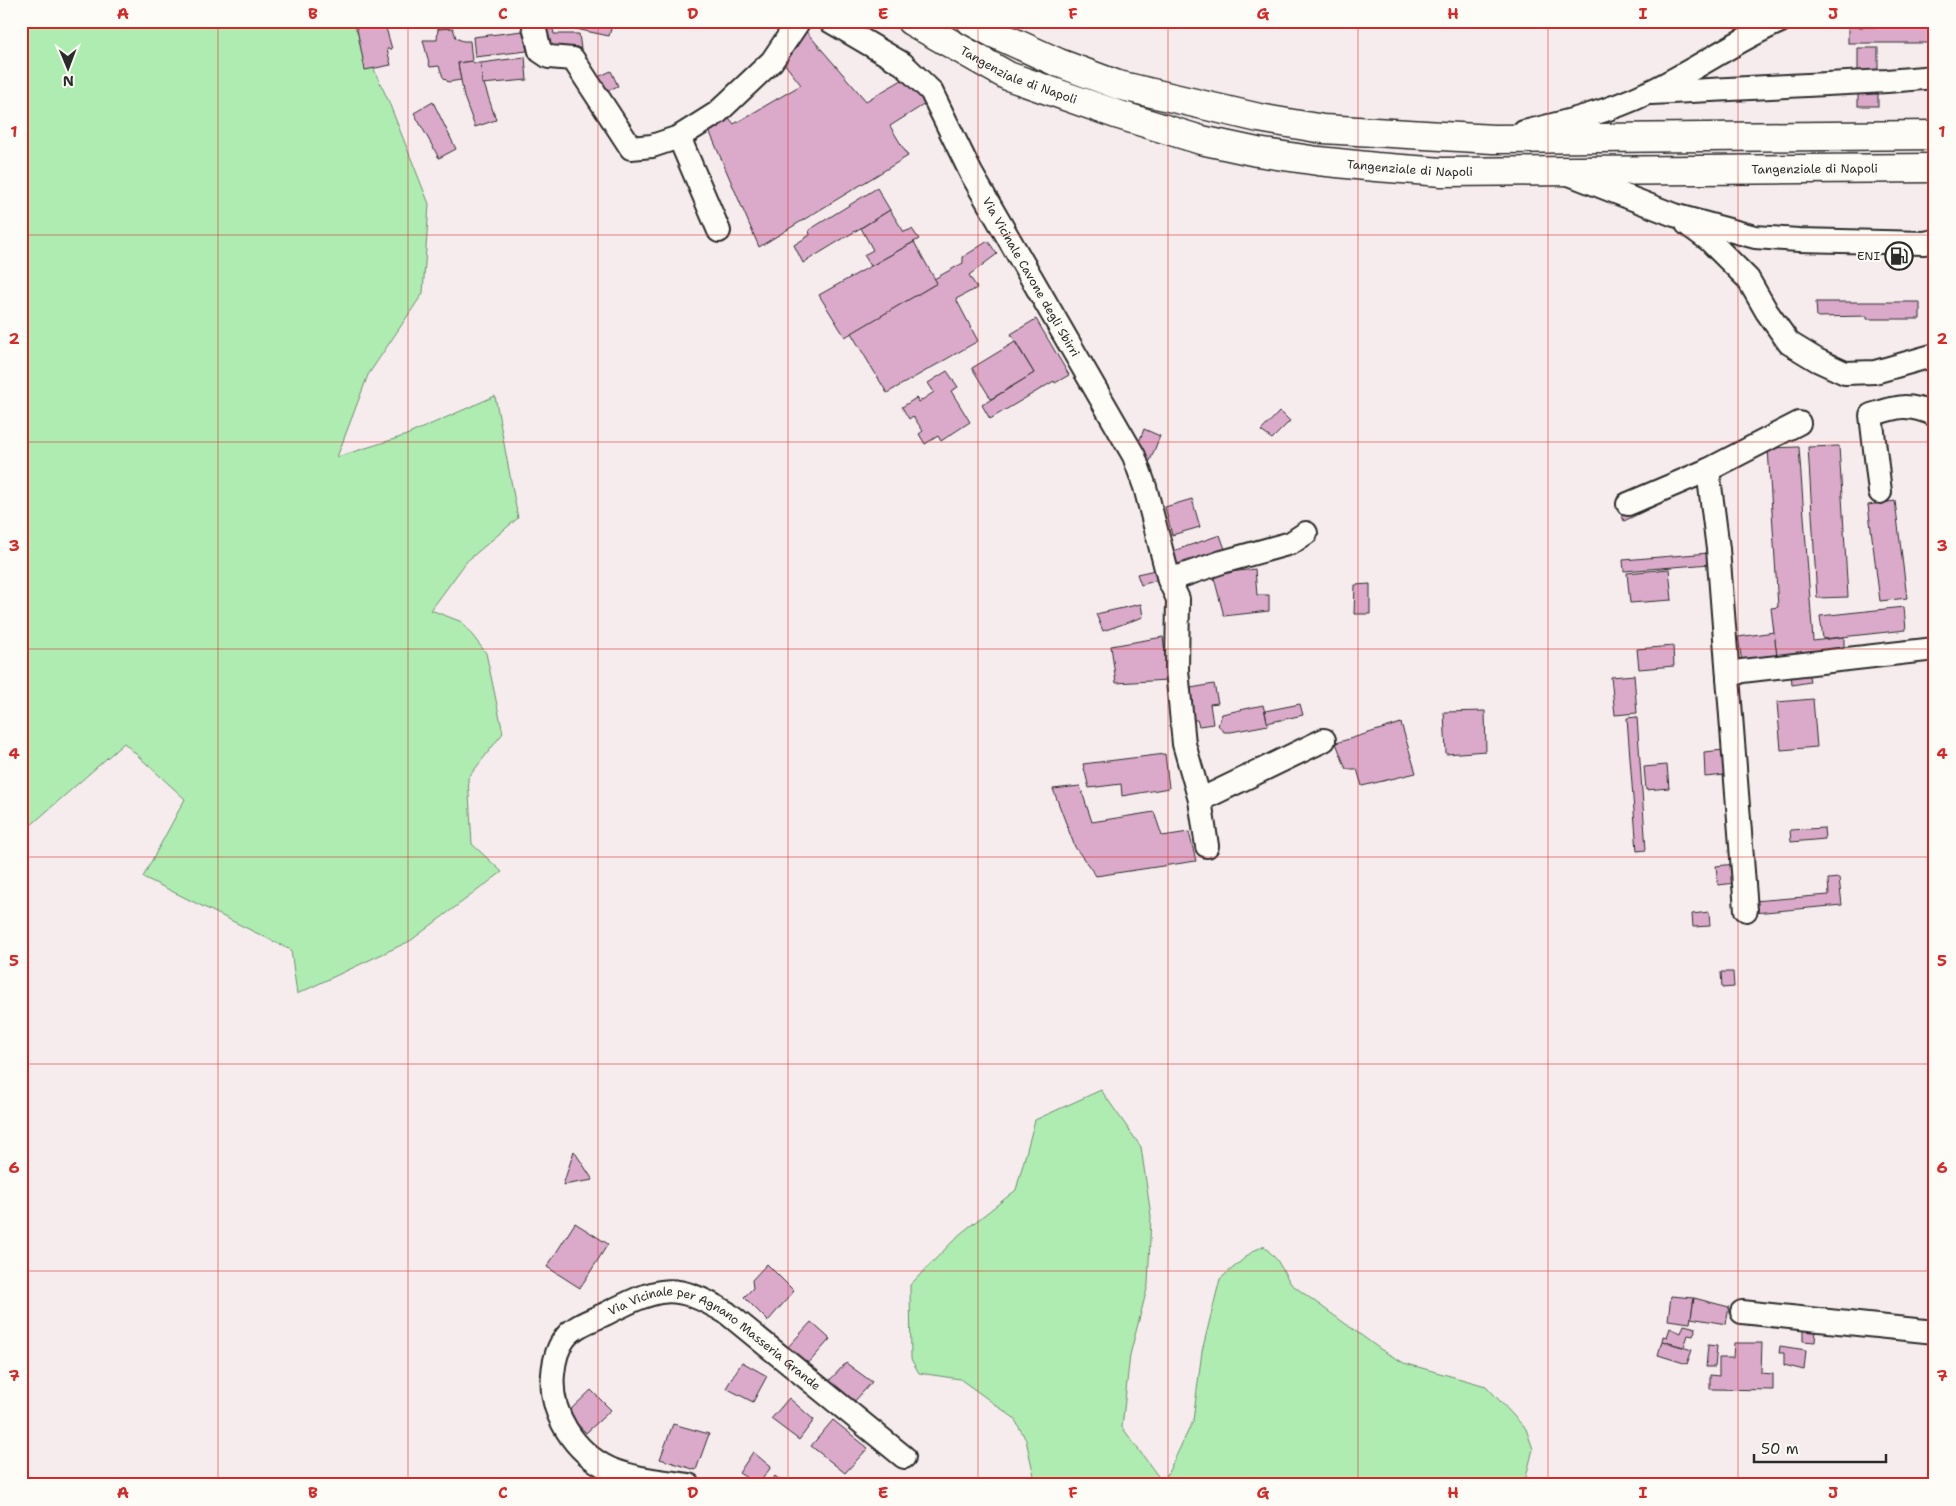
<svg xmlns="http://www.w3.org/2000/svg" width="1956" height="1506" font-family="'Shantell Sans',sans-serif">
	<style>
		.green { fill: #afecb2; stroke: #6d8c6e }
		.building { fill: #dbaaca; stroke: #2b2b2b }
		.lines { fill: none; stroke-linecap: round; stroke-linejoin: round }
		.minor-casing { stroke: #2b2b2b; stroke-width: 26 }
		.highway-casing { stroke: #2b2b2b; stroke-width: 31 }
		.minor { stroke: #fdfcf7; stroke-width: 22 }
		.highway { stroke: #fdfcf7; stroke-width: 28 }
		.grid { fill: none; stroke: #d62828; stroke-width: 1; stroke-opacity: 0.55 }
		.labels { text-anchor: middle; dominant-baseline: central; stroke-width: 4; stroke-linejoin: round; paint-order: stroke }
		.street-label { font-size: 12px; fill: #2b2b2b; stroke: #fdfcf7 }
		.poi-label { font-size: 12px; fill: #2b2b2b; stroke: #fdfcf7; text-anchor: end }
		.neatline { fill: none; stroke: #d62828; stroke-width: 2 }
		.grid-label { font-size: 16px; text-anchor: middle; font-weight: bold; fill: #d62828 }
	</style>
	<rect width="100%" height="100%" fill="#f6ecee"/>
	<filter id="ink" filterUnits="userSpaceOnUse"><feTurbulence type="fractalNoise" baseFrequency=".02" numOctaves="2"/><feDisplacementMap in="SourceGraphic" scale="10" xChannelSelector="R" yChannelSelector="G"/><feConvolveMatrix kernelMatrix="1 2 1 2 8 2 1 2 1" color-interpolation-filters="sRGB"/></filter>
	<g filter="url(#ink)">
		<g class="green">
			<path d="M21 21H352L388 100 429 204 423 293 368 375 337 457 404 436 495 396 518 518 467 561 431 610 462 622 486 653 503 733 468 778 472 844 502 872 410 941 297 994 291 950 143 877 185 799 124 743 21 834Z"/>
			<path d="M1101 1090 1141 1147 1151 1216 1148 1285 1130 1355 1122 1427 1163 1483 1193 1421 1202 1351 1220 1279 1253 1251 1264 1246 1277 1260 1291 1284 1380 1349 1404 1363 1486 1386 1526 1429 1533 1449 1524 1485H1036L1026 1440 1014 1418 960 1379 919 1373 911 1359 910 1285 960 1234 1016 1190 1035 1120Z"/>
		</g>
		<g class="building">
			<path d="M369 21H384L392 49H387L391 65 365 70 356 24Z"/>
			<path d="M437 21H447V29H438Z"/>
			<path d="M573 21H611L613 22 609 36 571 28Z"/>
			<rect x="1848" y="27" width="87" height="16"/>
			<path d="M453 28 456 38 463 41H470L472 61 458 63 461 80 448 82 443 77 439 66 430 67 423 40H437L438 29Z"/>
			<path d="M803 28 866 101 907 77 925 104 890 126 908 156 759 247 708 128 725 113 734 124 801 85 780 58Z"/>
			<path d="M553 29 554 34H579L581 49 543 51 540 30Z"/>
			<path d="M523 31 527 51 475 57 473 37Z"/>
			<rect x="1858" y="48" width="20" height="58"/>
			<path d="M525 57 527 80 482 84 481 63Z"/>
			<path d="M472 61 474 63H481L482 84H484L496 120 475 127 464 97 458 63Z"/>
			<path d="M611 71 618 86 604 92 596 78Z"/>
			<path d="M433 102 456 149 439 158 414 113Z"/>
			<path d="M877 188 890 210 803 263 794 245 810 235 809 230Z"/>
			<path d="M890 210 904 232 912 229 919 239 871 266 864 255 873 250 861 228Z"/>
			<path d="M988 241 997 254 969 275 977 288 956 299 978 341 887 393 851 333 937 283 934 279 963 263V257Z"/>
			<path d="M914 242 937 283 845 337 819 295Z"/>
			<path d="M1816 302H1920V319H1867V316L1817 317Z"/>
			<path d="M1036 319 1069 375 1055 383 1054 381 990 419 982 405 1034 373 1011 334Z"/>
			<path d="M1015 342 1034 373 991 399 972 368Z"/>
			<path d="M947 371 958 387 951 391 970 422 941 441 938 436 925 444 919 434 923 431 913 416 909 419 902 407 916 398 919 402 934 392 928 383Z"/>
			<path d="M1280 411 1290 421 1272 439 1261 431Z"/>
			<path d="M1144 429 1160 436 1150 461 1143 464 1139 442Z"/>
			<path d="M1839 446 1848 597 1817 598 1808 447Z"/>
			<path d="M1799 447 1813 641 1844 637V648L1777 657 1771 608 1778 607 1768 448Z"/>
			<path d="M1651 498 1655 506 1624 521 1621 514Z"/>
			<path d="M1192 499 1200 527 1172 535 1165 507Z"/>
			<path d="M1895 501 1907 598 1880 601 1868 505Z"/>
			<path d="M1220 535 1225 549 1177 567 1170 552Z"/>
			<path d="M1709 553 1710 564 1624 571 1623 560Z"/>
			<path d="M1255 569 1257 595H1269V611L1224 616 1213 574Z"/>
			<path d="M1669 569 1672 600 1630 603 1627 573Z"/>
			<path d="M1155 570 1158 580 1141 585 1137 574Z"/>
			<path d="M1370 584V614H1354L1355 585Z"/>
			<path d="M1141 604 1143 617 1103 631 1096 614Z"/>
			<path d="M1904 607 1906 630 1823 639 1820 616Z"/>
			<path d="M1774 632 1777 657 1742 662 1738 637Z"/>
			<path d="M1163 637 1168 680 1116 683 1111 646Z"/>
			<path d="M1673 646 1674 666 1639 669 1637 649Z"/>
			<path d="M1808 670 1810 682 1792 685 1791 672Z"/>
			<path d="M1634 675 1637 713 1615 715 1611 677Z"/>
			<path d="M1214 684 1218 703 1210 704 1213 724 1199 726 1197 720H1189L1185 689Z"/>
			<path d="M1813 699 1817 747 1781 750 1777 702Z"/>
			<path d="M1300 704 1303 715 1267 723 1265 711Z"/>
			<path d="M1263 705 1268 725 1231 732H1224L1218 725 1222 714Z"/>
			<path d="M1485 711 1486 751 1446 754 1444 712Z"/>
			<path d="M1637 717 1646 850 1637 851 1627 718Z"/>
			<path d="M1401 723 1416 773 1362 786 1357 769H1346L1336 743Z"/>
			<path d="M1724 750 1726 775 1705 777 1704 752Z"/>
			<path d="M1165 754 1169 788 1122 796 1121 784 1089 788 1083 764Z"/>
			<path d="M1667 765 1669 788 1646 790 1644 767Z"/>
			<path d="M1080 786 1092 822 1154 812 1162 836 1189 832 1196 861 1096 876 1075 847 1053 789Z"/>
			<path d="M1824 828 1825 839 1791 842 1790 830Z"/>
			<path d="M1735 864 1736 883 1718 885 1716 866Z"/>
			<path d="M1839 878 1842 905 1754 913 1753 901 1829 895 1828 879Z"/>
			<path d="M1709 912 1710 926 1693 927 1692 914Z"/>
			<path d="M1721 972H1733L1734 987 1722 988Z"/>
			<path d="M574 1151 593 1180 563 1185Z"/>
			<path d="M575 1223 608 1244 580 1288 547 1267Z"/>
			<path d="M767 1264 794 1291 768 1321 744 1297 753 1288 752 1280Z"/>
			<path d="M1671 1296 1694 1298 1690 1323 1668 1320Z"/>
			<path d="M1694 1298 1729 1307 1726 1324 1691 1318Z"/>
			<path d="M811 1322 830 1339 807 1365 787 1348Z"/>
			<path d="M1684 1325 1696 1328 1693 1336 1688 1335 1684 1347 1662 1341 1663 1336 1667 1337 1670 1328 1681 1333Z"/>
			<path d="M1803 1327 1816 1328 1815 1342 1803 1341Z"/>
			<path d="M1662 1341 1692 1350 1687 1364 1658 1355Z"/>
			<path d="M1734 1343H1762L1761 1373 1773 1374V1390L1710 1389V1375L1719 1376V1358H1733Z"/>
			<path d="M1708 1345 1717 1346 1715 1367H1706Z"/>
			<path d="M1780 1346 1806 1350 1804 1370 1784 1365V1353H1779Z"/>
			<path d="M742 1362 767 1376 753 1402 726 1388Z"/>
			<path d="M846 1363 872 1382 852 1404 827 1383Z"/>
			<path d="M591 1390 611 1410 586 1433 567 1413Z"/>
			<path d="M789 1398 814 1420 799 1440 771 1419Z"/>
			<path d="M833 1420 868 1448 845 1473 811 1446Z"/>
			<path d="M673 1424 709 1434 696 1470 660 1459Z"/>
			<path d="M753 1452 771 1467 758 1485 739 1473Z"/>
			<path d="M775 1476 786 1485H768Z"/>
		</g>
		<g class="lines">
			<g class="minor-casing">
				<g id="minor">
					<path id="s1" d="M830 21 903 64 931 91 971 173 1134 456 1145 487 1169 580 1178 599 1177 670 1184 744 1200 800 1207 846"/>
					<path d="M533 22 540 51 549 57 573 59 631 148 652 146 679 137 717 113 772 61 799 21"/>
					<path d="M1651 93 1887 81 1935 77"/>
					<path d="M1524 132C1566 122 1608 112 1647 93 1693 72 1734 41 1781 21"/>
					<path d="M679 137 719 231"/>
					<path d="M1569 174 1674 215 1755 237 1799 240 1924 243 1935 241"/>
					<path d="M1687 224 1709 240 1748 279 1767 312 1789 343 1817 360 1845 373 1875 372 1935 355"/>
					<path d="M1708 470 1718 549 1728 677"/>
					<path d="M1880 492 1871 415C1898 406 1908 403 1935 415"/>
					<path d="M1628 504 1708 470 1799 423"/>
					<path d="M1169 580 1222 562 1291 543 1306 533"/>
					<path d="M1200 800 1324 740"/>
					<path d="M1746 910 1728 677 1742 671 1935 649"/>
					<path d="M1742 1312 1935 1332"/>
					<path id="s2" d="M689 1485C663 1481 634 1479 610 1469 574 1452 549 1413 553 1374 554 1362 557 1348 565 1338 574 1326 590 1321 603 1315 658 1288 672 1280 727 1313L904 1457"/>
				</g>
			</g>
			<g class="highway-casing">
				<g id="highway">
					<path id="s3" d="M911 21 1008 76 1116 114 1201 140 1257 152 1318 161 1376 167 1442 172 1935 168"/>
					<path d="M971 21 993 33 1059 63 1118 85 1259 118 1323 129 1493 139 1935 135"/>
				</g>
			</g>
			<use href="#minor" class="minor"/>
			<use href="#highway" class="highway"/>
		</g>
	</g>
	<path class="grid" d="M218 21V1485M408 21V1485M598 21V1485M788 21V1485M978 21V1485M1168 21V1485M1358 21V1485M1548 21V1485M1738 21V1485M21 235H1935M21 442H1935M21 649H1935M21 857H1935M21 1064H1935M21 1271H1935"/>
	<defs>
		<g id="fuel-ring" transform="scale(1.4375)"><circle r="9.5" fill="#fdfcf7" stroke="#2b2b2b" stroke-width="1.5"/><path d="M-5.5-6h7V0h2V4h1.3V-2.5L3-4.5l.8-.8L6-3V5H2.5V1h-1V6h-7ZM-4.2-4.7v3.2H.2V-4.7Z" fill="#2b2b2b"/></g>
	</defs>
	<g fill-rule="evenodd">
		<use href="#fuel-ring" x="1899" y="256"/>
	</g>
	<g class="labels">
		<g class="street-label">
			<text stroke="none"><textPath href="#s3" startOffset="121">Tangenziale di Napoli</textPath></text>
			<text stroke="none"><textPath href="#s3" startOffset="526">Tangenziale di Napoli</textPath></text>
			<text stroke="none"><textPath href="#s3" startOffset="931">Tangenziale di Napoli</textPath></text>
			<text stroke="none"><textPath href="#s1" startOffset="335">Via Vicinale Cavone degli Sbirri</textPath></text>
			<text stroke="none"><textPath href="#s2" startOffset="411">Via Vicinale per Agnano Masseria Grande</textPath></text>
		</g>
		<g class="poi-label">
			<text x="1880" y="256">ENI</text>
		</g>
	</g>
	<rect width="1956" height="1506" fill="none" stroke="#fdfcf7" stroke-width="55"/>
	<g transform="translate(68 68) rotate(179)" stroke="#fdfcf7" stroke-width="4" paint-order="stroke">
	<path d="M0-4L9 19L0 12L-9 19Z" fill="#2b2b2b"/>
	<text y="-8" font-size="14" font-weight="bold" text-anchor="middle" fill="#2b2b2b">N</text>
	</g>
	<path d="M1754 1454v8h132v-8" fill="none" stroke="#2b2b2b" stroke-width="2.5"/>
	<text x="1761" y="1454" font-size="15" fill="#2b2b2b" stroke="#fdfcf7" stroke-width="4" paint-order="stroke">50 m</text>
	<rect x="28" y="28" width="1900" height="1450" class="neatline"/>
	<g class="grid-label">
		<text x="123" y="19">A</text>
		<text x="313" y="19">B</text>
		<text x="503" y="19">C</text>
		<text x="693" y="19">D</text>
		<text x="883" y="19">E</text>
		<text x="1073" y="19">F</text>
		<text x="1263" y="19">G</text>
		<text x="1453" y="19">H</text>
		<text x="1643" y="19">I</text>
		<text x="1833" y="19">J</text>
		<text x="14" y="137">1</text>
		<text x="1942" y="137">1</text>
		<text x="14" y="344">2</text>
		<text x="1942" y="344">2</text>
		<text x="14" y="551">3</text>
		<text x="1942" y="551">3</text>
		<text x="14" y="759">4</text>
		<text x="1942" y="759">4</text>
		<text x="14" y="966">5</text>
		<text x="1942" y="966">5</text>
		<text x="14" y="1173">6</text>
		<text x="1942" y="1173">6</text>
		<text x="14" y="1381">7</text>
		<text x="1942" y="1381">7</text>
		<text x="123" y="1498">A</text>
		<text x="313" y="1498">B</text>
		<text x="503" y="1498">C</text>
		<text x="693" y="1498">D</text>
		<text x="883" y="1498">E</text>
		<text x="1073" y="1498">F</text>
		<text x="1263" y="1498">G</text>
		<text x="1453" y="1498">H</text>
		<text x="1643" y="1498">I</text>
		<text x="1833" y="1498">J</text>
	</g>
</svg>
